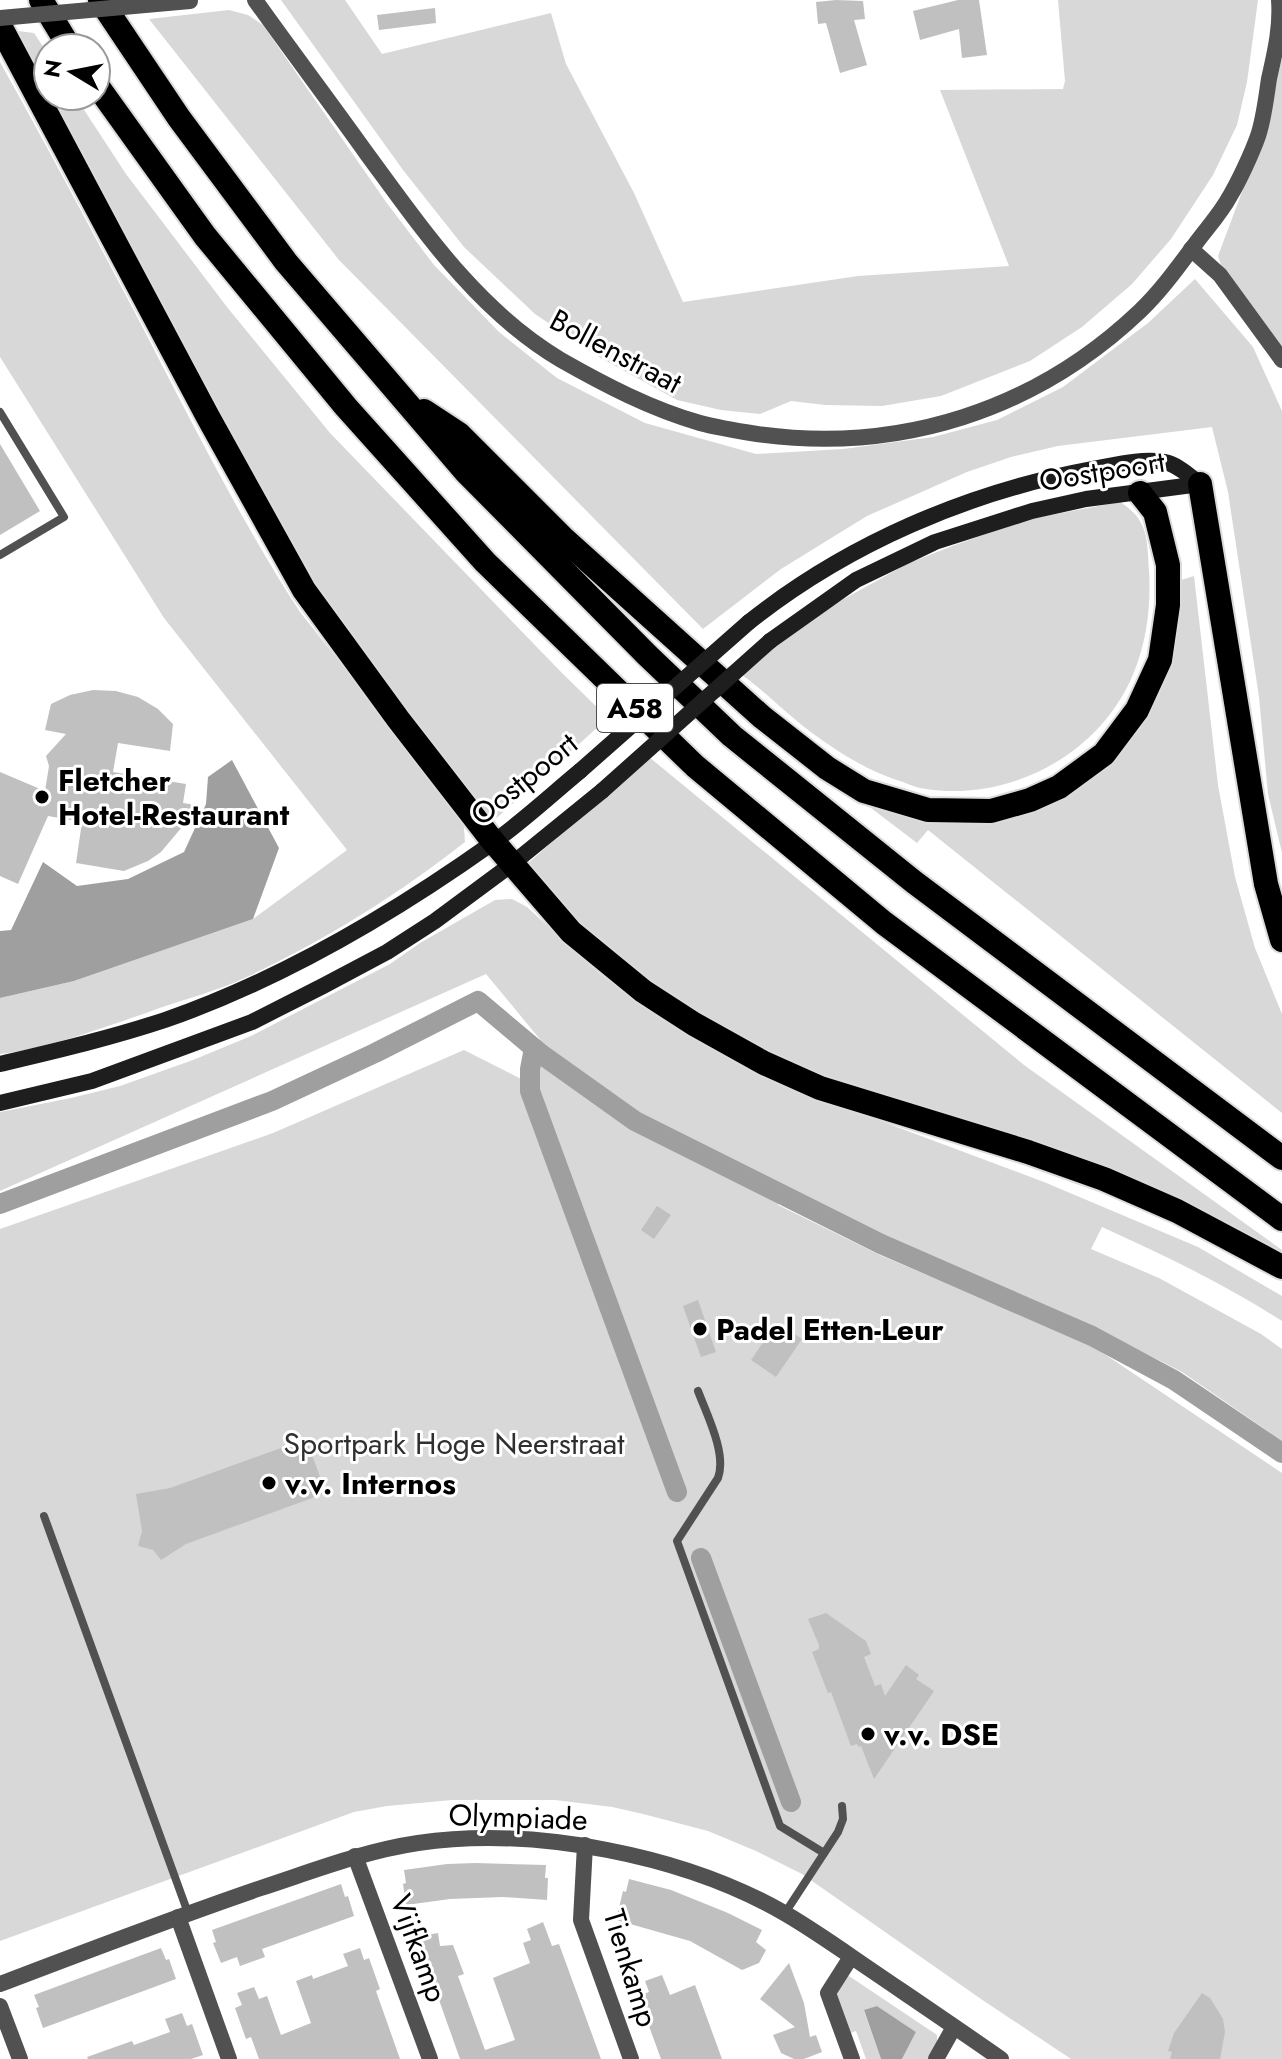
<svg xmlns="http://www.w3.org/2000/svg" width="1282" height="2059" font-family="Jost,sans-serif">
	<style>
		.green { fill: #d8d8d8 }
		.water { fill: #9f9f9f }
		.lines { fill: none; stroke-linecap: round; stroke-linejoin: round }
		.canal { stroke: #9f9f9f; stroke-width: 20 }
		.building { fill: #c0c0c0 }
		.motorway-casing { stroke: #dbdbdb; stroke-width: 28 }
		.service { stroke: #515151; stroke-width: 8 }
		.minor { stroke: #515151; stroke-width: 16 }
		.secondary { stroke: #1e1e1e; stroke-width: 16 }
		.motorway { stroke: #000; stroke-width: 24 }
		.minor-bridge { stroke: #515151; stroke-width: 16 }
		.secondary-bridge { stroke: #1e1e1e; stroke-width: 16 }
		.poi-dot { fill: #000; stroke: #fff; stroke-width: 3 }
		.labels { text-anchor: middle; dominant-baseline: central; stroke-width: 6; stroke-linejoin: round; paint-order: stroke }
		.shield { fill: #fff; stroke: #4c4c4c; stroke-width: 2 }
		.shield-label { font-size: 28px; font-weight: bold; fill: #000 }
		.street-label { font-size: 30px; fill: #000; stroke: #fff }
		.poi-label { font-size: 30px; font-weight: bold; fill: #000; stroke: #fff; text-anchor: start }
		.park-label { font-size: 30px; fill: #2f2f2f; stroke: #fff }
	</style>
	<rect width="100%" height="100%" fill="#fff"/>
	<g class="green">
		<path d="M281 0H345L382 54 551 13 566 64 634 193 683 302 858 276 1009 266 940 90 1063 89 1065 81 1058 0H1258L1247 82 1237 125 1213 175 1171 239 1132 284 1082 327 1030 361 941 396 882 406 825 405 791 401 760 414 721 410 677 400 599 357 535 314 464 247 403 170Z"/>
		<path d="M229 10 248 15 263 25 386 202 434 265 499 332 557 378 645 423 756 454 843 449 933 437 997 420 1063 387 1148 323 1195 279 1253 347 1282 411V853L1268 794 1259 697 1228 492 1212 427 1058 446 1011 457 967 472 867 516 781 569 703 629 339 260 149 19Z"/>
		<path d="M18 31 34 33 48 54V88Z"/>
		<path d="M1282 58V350L1221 265 1218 256 1267 125Z"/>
		<path d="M0 62C49 150 97 240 144 330 193 425 241 521 300 612L463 817 465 842C399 894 325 940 249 976 216 992 180 1000 146 1013 102 1028 46 1049 0 1054V998L74 981 253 919 347 850 164 618 0 357Z"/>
		<path d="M52 96H75L126 174 227 307 330 433 561 672 608 718 491 823 307 578Z"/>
		<path d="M1120 502C1149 520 1147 540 1149 571 1151 605 1147 640 1134 672 1102 753 1011 802 926 789 918 788 910 785 903 782 866 771 833 749 803 726 782 709 763 690 742 675L780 640 842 600 909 563 955 545 1029 519Z"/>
		<path d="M1194 576 1218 785 1235 877 1255 948 1282 1014V1113L928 830 917 843 842 786 976 820 1120 744 1178 581Z"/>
		<path d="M649 757 1024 1065 1282 1250V1261L791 1068 652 985 607 949 561 906 526 865Z"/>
		<path d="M512 899 527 907 600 974 644 1006 739 1064 814 1096 1044 1182 1198 1247 1282 1296V1321C1224 1284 1164 1255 1102 1227L1091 1249 1159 1278 1261 1334 1282 1349V1441L1182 1372 1090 1325 886 1236 621 1105 548 1049 486 974 0 1191V1112L71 1098 120 1086 193 1060 251 1036 390 964 420 943 495 900Z"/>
		<path d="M464 1050 535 1086 536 1066 541 1059H547L616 1114 782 1197 778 1205 882 1256 1088 1343 1282 1473V2059H1071L981 1999 802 1874 756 1851 708 1831 643 1814 612 1807 555 1800H452L387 1806 354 1812 0 1941V1229L273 1133Z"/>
		<path d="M849 1976 937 2035V2043L929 2059H902L916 2032 877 2006 864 2011 881 2059H866L856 2031 848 2034C840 2011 827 1994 849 1976Z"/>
	</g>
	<g class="water">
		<path d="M232 760 279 848 253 919 74 981 0 998V931L11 930 43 862 77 886 128 879 184 852 206 804 208 777Z"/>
		<path d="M877 2006 916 2032 902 2059H881L864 2010Z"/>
	</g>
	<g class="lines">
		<g class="canal">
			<path d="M534 1048 530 1069V1091L677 1492"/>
			<path d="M0 1204 272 1101 375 1053 478 1001 541 1054 635 1121 881 1244 1092 1336 1174 1380 1282 1453"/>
			<path d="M701 1558 791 1802"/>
		</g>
	</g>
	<g class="building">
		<path d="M836 0 863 1 865 19 854 20 867 65 840 73 826 23 818 24 816 2Z"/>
		<path d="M958 0H979L987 55 962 58 959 29 920 40 913 11Z"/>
		<path d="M435 8 436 23 379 30 377 15Z"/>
		<path d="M0 444 40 511 0 535Z"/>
		<path d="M93 690 116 691 138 697 158 709 173 724 170 751 118 743 113 772 186 784 183 803 195 805 192 814 186 828 182 827 161 852 148 861 124 871 76 863 82 822 48 816 18 884 0 876V772L45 791 49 766 46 756 66 734 45 730 51 704 70 695Z"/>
		<path d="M657 1206 671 1215 654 1239 641 1230Z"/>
		<path d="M698 1300 716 1352 701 1357 683 1306Z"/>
		<path d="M777 1322 802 1339 776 1377 751 1360Z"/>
		<path d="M306 1439 326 1493 186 1544 161 1560 153 1550 138 1546 142 1531 136 1494 170 1488Z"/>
		<path d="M826 1613 866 1641 871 1654 864 1657 875 1686 881 1684 885 1696 906 1665 919 1675 916 1679 934 1691 874 1779 861 1746 859 1747 857 1744 851 1746 831 1692 828 1693 812 1652 819 1649V1645L808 1619Z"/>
		<path d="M475 1863 546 1865 545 1878H548L547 1900 503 1897 450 1899 406 1905 403 1884 406 1883 404 1870 447 1864Z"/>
		<path d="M629 1879 671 1890 728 1913 762 1930 756 1942 766 1950 759 1963 742 1970 690 1941 616 1920 623 1891 626 1892Z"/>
		<path d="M341 1884 345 1897 348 1896 354 1916 262 1949 265 1957 240 1966 237 1957 221 1963 213 1943 216 1942 212 1930Z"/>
		<path d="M543 1922 552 1946 559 1944 601 2059H460L428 1969 423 1956 421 1936 438 1933 440 1946 453 1945 464 1974 458 1976 485 2050 515 2040 493 1978 530 1963 523 1943 531 1940 527 1929Z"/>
		<path d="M161 1948 166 1960 169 1959 176 1979 43 2028 36 2008 39 2007 34 1995Z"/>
		<path d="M360 1948 364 1960 369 1958 375 1975 380 1989 376 1991 400 2059H259L251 2037 246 2039 235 2008 242 2005 237 1993 254 1987 259 1999 267 1996 281 2035 311 2023 296 1981 312 1975 313 1979 348 1966 343 1954Z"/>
		<path d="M789 1963 804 2003 810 2037 816 2035 822 2052 804 2059H794L781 2053 773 2035 795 2027 760 1999Z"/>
		<path d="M662 1975 670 1995 695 1985 722 2059H661L638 1996 649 1992 645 1981Z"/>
		<path d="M1202 1993 1210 1998 1223 2019 1225 2032 1220 2059H1170L1172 2052 1168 2051 1174 2033Z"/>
		<path d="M182 2013 187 2026 192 2024 203 2055 191 2059H88L87 2057 132 2041 134 2045 170 2032 165 2019Z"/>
	</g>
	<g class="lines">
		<g class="motorway-casing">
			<g id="motorway">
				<path d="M41 0 70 48"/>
				<path d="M100 0 179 118 286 262 465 471 647 655 732 736 914 882 1282 1158"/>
				<path d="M0 26 208 417 304 590 398 719 491 839 571 932 643 991 694 1024 764 1063 820 1088 1028 1152 1104 1179 1177 1211 1282 1267"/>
				<path d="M96 84 205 236 346 407 485 562 695 766 884 923 1282 1219"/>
				<path d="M424 411 459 434 564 539 762 717 827 768 864 791 928 810 991 811 1030 800 1059 787 1104 754 1137 710 1160 660 1168 605V565L1155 512 1140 493"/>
				<path d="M1200 484 1266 884 1282 940"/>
			</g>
		</g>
		<g class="service">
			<path d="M0 412 64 517 0 555"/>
			<path d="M698 1391C707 1415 727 1454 718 1478L677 1541 780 1826 824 1853"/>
			<path d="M44 1516 188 1913"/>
			<path d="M785 1913 838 1832 843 1819 842 1806"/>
		</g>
		<g class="minor">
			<path d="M255 0C292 52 330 102 367 154 423 230 477 310 561 360 605 385 651 409 700 423 719 428 738 431 757 434 900 454 1036 410 1140 311 1161 291 1178 267 1196 243 1207 228 1221 213 1230 196 1239 181 1252 153 1258 136 1264 118 1266 98 1269 79 1275 52 1281 28 1279 0"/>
			<path d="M1191 249 1220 275 1282 360"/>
			<path d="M585 1845 581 1920 631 2059"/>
			<path d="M355 1856 430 2059"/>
			<path d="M178 1917 229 2059"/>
			<path d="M851 1957 828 1993 852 2059"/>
			<path d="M0 1984C87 1951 173 1918 261 1888 313 1871 364 1851 418 1843 534 1826 684 1855 786 1914 815 1931 843 1951 871 1970 915 2000 958 2029 1001 2059"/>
			<path d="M0 2006 20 2059"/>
			<path d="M936 2059 954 2027"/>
		</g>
		<g class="secondary">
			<path d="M749 622C847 544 968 492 1092 469 1115 465 1141 458 1164 462 1177 464 1190 476 1200 484"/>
			<path d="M770 641 856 580 935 542 1032 511 1086 499 1200 484"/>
			<path d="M0 1064C55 1051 111 1038 165 1020 280 980 391 915 491 844 522 822 551 795 580 771"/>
			<path d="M0 1103 92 1081 252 1022 323 986 387 952 435 921 512 864 602 791"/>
		</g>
		<use href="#motorway" class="motorway"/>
		<path class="minor-bridge" d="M0 18 190 1"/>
		<g class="secondary-bridge">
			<path d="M580 771 749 622"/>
			<path d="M602 791 770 641"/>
		</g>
	</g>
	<g class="poi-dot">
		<circle cx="42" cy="797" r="8"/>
		<circle cx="700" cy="1329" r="8"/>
		<circle cx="269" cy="1483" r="8"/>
		<circle cx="868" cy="1734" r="8"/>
	</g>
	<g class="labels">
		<rect class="shield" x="597" y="684" width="76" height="48" rx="6"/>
		<g class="shield-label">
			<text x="635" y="708">A58</text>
		</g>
		<g class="street-label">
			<text transform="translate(616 351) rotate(28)">Bollenstraat</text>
			<text transform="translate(1102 471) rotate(-9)">Oostpoort</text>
			<text transform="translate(524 779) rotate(-39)">Oostpoort</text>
			<text transform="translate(518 1817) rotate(2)">Olympiade</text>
			<text transform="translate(419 1948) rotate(70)">Vijfkamp</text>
			<text transform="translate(631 1968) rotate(73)">Tienkamp</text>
		</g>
		<g class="poi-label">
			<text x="58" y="780">Fletcher<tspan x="58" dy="34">Hotel-Restaurant</tspan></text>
			<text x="716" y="1329">Padel Etten-Leur</text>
			<text x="285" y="1483">v.v. Internos</text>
			<text x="884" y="1734">v.v. DSE</text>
		</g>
		<g class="park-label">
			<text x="454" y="1443">Sportpark Hoge Neerstraat</text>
		</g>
	</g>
	<g transform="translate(72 72) rotate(280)"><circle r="38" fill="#ffffff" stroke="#999999" stroke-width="2"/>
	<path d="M0-6L14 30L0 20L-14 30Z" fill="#000000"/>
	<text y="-12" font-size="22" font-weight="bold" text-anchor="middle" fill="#000000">N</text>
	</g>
</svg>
